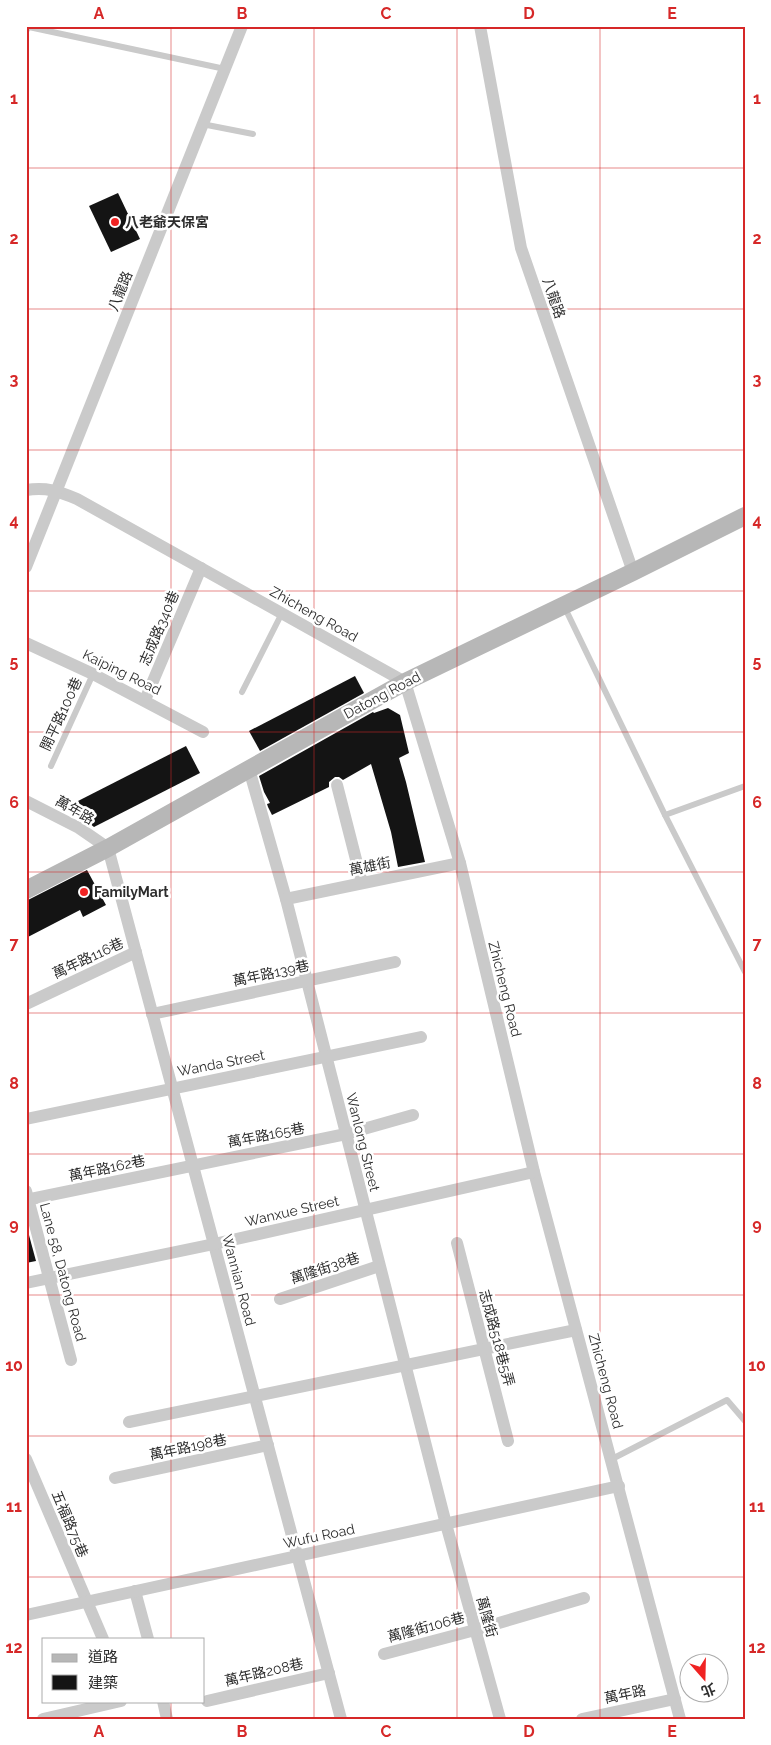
<svg xmlns="http://www.w3.org/2000/svg" width="771" height="1745" font-family="Raleway,'Noto Sans TC',sans-serif">
	<style>
		.building { fill: #141414 }
		.lines { fill: none; stroke-linecap: round; stroke-linejoin: round }
		.service { stroke: #cacaca; stroke-width: 6 }
		.minor { stroke: #cacaca; stroke-width: 12 }
		.secondary { stroke: #b7b7b7; stroke-width: 18 }
		.grid { fill: none; stroke: #d62828; stroke-width: 1; stroke-opacity: 0.55 }
		.poi-dot { fill: #f02323; stroke: #fff; stroke-width: 2 }
		.labels { text-anchor: middle; dominant-baseline: central; stroke-width: 5; stroke-linejoin: round; paint-order: stroke }
		.poi-label { font-size: 14px; font-weight: bold; fill: #2d2d2d; stroke: #fff; text-anchor: start }
		.street-label { font-size: 14px; fill: #2d2d2d; stroke: #fff }
		.neatline { fill: none; stroke: #d62828; stroke-width: 2 }
		.grid-label { font-size: 16px; text-anchor: middle; font-weight: bold; fill: #d62828 }
	</style>
	<rect width="100%" height="100%" fill="#fff"/>
	<g class="building">
		<path d="M118 193 140 239 111 252 89 206Z"/>
		<path d="M355 676 364 693 260 751 249 731Z"/>
		<path d="M388 708 400 715 409 753 399 758 406 782 425 862 398 867 391 832 371 764 343 780 339 777H335L329 782V787L272 815 268 807 267 804 270 803 264 792 259 776 373 712 374 713Z"/>
		<path d="M186 746 200 773 94 827 89 823 78 801Z"/>
		<path d="M87 870 106 905 83 917 80 910 26 938V901Z"/>
		<path d="M26 1224 36 1261 26 1263Z"/>
	</g>
	<g class="lines">
		<g class="service">
			<path d="M26 31 29 27 225 69"/>
			<path d="M202 124 253 134"/>
			<path d="M564 606 665 815 745 972"/>
			<path d="M242 692 282 613"/>
			<path d="M51 766 93 674"/>
			<path d="M665 815 745 786"/>
			<path d="M612 1459 727 1400 745 1421"/>
		</g>
		<g class="minor">
			<path d="M480 26 521 248 633 572"/>
			<path d="M26 490C47 487 58 491 77 499L405 682 460 863 534 1172 680 1719"/>
			<path d="M26 567 242 26"/>
			<path d="M26 643 93 674 203 732"/>
			<path d="M145 700 201 568"/>
			<path d="M249 769 286 899 446 1524 500 1719"/>
			<path d="M337 785 362 883"/>
			<path d="M26 801 79 828 108 848 341 1719"/>
			<path d="M286 899 460 863"/>
			<path d="M26 1004 136 952"/>
			<path d="M152 1014 395 962"/>
			<path d="M26 1119 421 1037"/>
			<path d="M26 1191 71 1360"/>
			<path d="M26 1200 346 1134 413 1115"/>
			<path d="M457 1243 508 1441"/>
			<path d="M26 1283 214 1244 534 1172"/>
			<path d="M280 1299 379 1266"/>
			<path d="M129 1422 576 1330"/>
			<path d="M26 1459 103 1639"/>
			<path d="M115 1478 268 1445"/>
			<path d="M135 1591 148 1639"/>
			<path d="M26 1615 619 1486"/>
			<path d="M384 1654 475 1630 584 1598"/>
			<path d="M163 1701 167 1719"/>
			<path d="M207 1701 329 1673"/>
			<path d="M43 1719 121 1701"/>
			<path d="M582 1719 675 1699"/>
		</g>
		<path class="secondary" d="M26 890 108 848 405 682 633 572 745 516"/>
	</g>
	<path class="grid" d="M171 26V1639M314 26V1719M457 26V1719M600 26V1719M26 168H745M26 309H745M26 450H745M26 591H745M26 732H745M26 872H745M26 1013H745M26 1154H745M26 1295H745M26 1436H745M26 1577H745M171 1701V1719"/>
	<g class="poi-dot">
		<circle cx="115" cy="222" r="5"/>
		<circle cx="84" cy="892" r="5"/>
	</g>
	<g class="labels">
		<g class="poi-label">
			<text x="125" y="222">八老爺天保宮</text>
			<text x="94" y="892">FamilyMart</text>
		</g>
		<g class="street-label">
			<text transform="translate(120 291) rotate(-68)">八龍路</text>
			<text transform="translate(554 298) rotate(71)">八龍路</text>
			<text transform="translate(314 614) rotate(29)">Zhicheng Road</text>
			<text transform="translate(159 628) rotate(-67)">志成路340巷</text>
			<text transform="translate(122 672) rotate(26)">Kaiping Road</text>
			<text transform="translate(382 695) rotate(-28)">Datong Road</text>
			<text transform="translate(61 714) rotate(-65)">開平路100巷</text>
			<text transform="translate(75 810) rotate(30)">萬年路</text>
			<text transform="translate(370 866) rotate(-11)">萬雄街</text>
			<text transform="translate(88 958) rotate(-25)">萬年路116巷</text>
			<text transform="translate(271 973) rotate(-12)">萬年路139巷</text>
			<text transform="translate(505 989) rotate(76)">Zhicheng Road</text>
			<text transform="translate(221 1063) rotate(-11)">Wanda Street</text>
			<text transform="translate(266 1135) rotate(-11)">萬年路165巷</text>
			<text transform="translate(363 1142) rotate(76)">Wanlong Street</text>
			<text transform="translate(107 1168) rotate(-12)">萬年路162巷</text>
			<text transform="translate(292 1211) rotate(-13)">Wanxue Street</text>
			<text transform="translate(325 1268) rotate(-18)">萬隆街38巷</text>
			<text transform="translate(63 1272) rotate(75)">Lane 58, Datong Road</text>
			<text transform="translate(239 1280) rotate(75)">Wannian Road</text>
			<text transform="translate(497 1338) rotate(75)">志成路518巷5弄</text>
			<text transform="translate(606 1381) rotate(75)">Zhicheng Road</text>
			<text transform="translate(188 1447) rotate(-12)">萬年路198巷</text>
			<text transform="translate(70 1524) rotate(67)">五福路75巷</text>
			<text transform="translate(319 1536) rotate(-12)">Wufu Road</text>
			<text transform="translate(487 1617) rotate(74)">萬隆街</text>
			<text transform="translate(426 1627) rotate(-15)">萬隆街106巷</text>
			<text transform="translate(264 1672) rotate(-13)">萬年路208巷</text>
			<text transform="translate(625 1694) rotate(-12)">萬年路</text>
		</g>
	</g>
	<rect width="771" height="1745" fill="none" stroke="#ffffff" stroke-width="55"/>
	<rect x="42" y="1638" width="162" height="65" fill="#ffffff" stroke="#ababab"/>
	<rect x="52" y="1654" width="25" height="8" fill="#b7b7b7" stroke="#ababab"/>
	<text x="88" y="1662" font-size="15" fill="#2d2d2d">道路</text>
	<rect x="52" y="1675" width="25" height="15" fill="#141414" stroke="#ababab"/>
	<text x="88" y="1688" font-size="15" fill="#2d2d2d">建築</text>
	<g transform="translate(704 1678) rotate(160)"><circle r="24" fill="#ffffff" stroke="#ababab"/>
	<path d="M0-4L9 19L0 12L-9 19Z" fill="#f02323"/>
	<text y="-8" font-size="14" font-weight="bold" text-anchor="middle" fill="#2d2d2d">北</text>
	</g>
	<rect x="28" y="28" width="716" height="1690" class="neatline"/>
	<g class="grid-label">
		<text x="99" y="19">A</text>
		<text x="242" y="19">B</text>
		<text x="386" y="19">C</text>
		<text x="529" y="19">D</text>
		<text x="672" y="19">E</text>
		<text x="14" y="104">1</text>
		<text x="757" y="104">1</text>
		<text x="14" y="244">2</text>
		<text x="757" y="244">2</text>
		<text x="14" y="385">3</text>
		<text x="757" y="385">3</text>
		<text x="14" y="526">4</text>
		<text x="757" y="526">4</text>
		<text x="14" y="667">5</text>
		<text x="757" y="667">5</text>
		<text x="14" y="808">6</text>
		<text x="757" y="808">6</text>
		<text x="14" y="949">7</text>
		<text x="757" y="949">7</text>
		<text x="14" y="1089">8</text>
		<text x="757" y="1089">8</text>
		<text x="14" y="1230">9</text>
		<text x="757" y="1230">9</text>
		<text x="14" y="1371">10</text>
		<text x="757" y="1371">10</text>
		<text x="14" y="1512">11</text>
		<text x="757" y="1512">11</text>
		<text x="14" y="1653">12</text>
		<text x="757" y="1653">12</text>
		<text x="99" y="1737">A</text>
		<text x="242" y="1737">B</text>
		<text x="386" y="1737">C</text>
		<text x="529" y="1737">D</text>
		<text x="672" y="1737">E</text>
	</g>
</svg>
